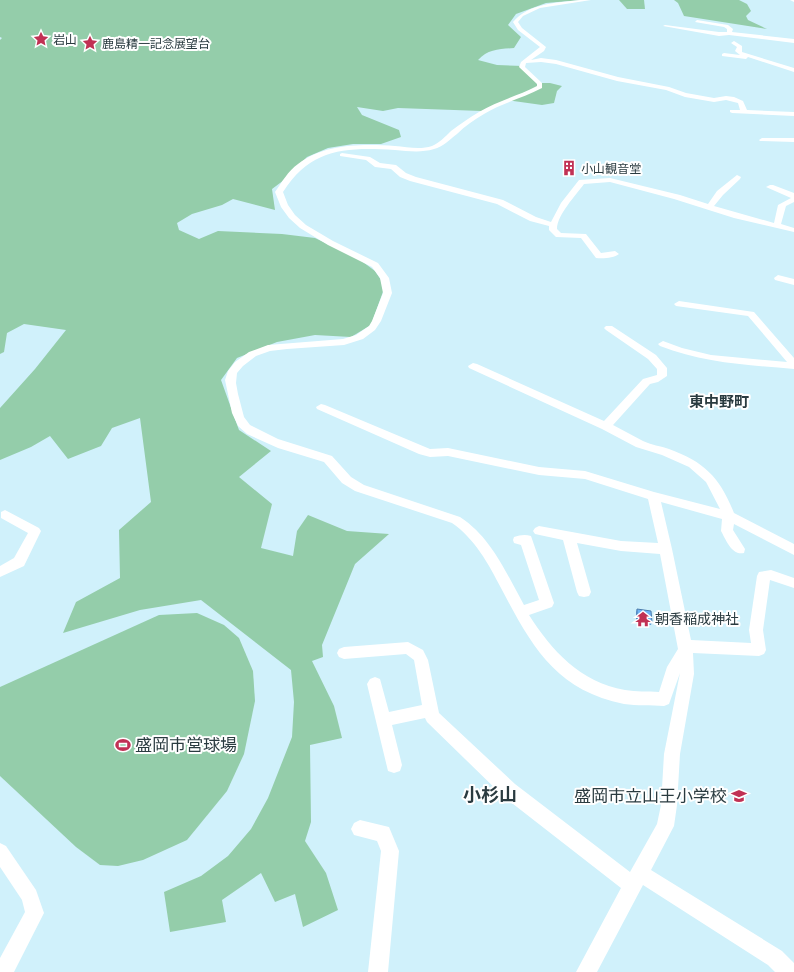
<svg xmlns="http://www.w3.org/2000/svg" width="794" height="972" font-family="'PT Sans Narrow','Noto Sans JP',sans-serif">
	<style>
		.green { fill: #94cdaa }
		.lines { fill: none; stroke-linecap: round; stroke-linejoin: round }
		.street { fill: #fff; fill-rule: evenodd }
		.wall { fill: #5f9ad4 }
		.building { fill: #6eb3f6; stroke: #4d7dac }
		.labels { text-anchor: middle; dominant-baseline: central; stroke-width: 4; stroke-linejoin: round; paint-order: stroke }
		.far-poi-label { font-size: 12px; fill: #2a3b40; stroke: #fff; text-anchor: start }
		.poi-label { font-size: 14px; fill: #2a3b40; stroke: #fff; text-anchor: start }
		.neighbourhood-label { font-size: 15px; font-weight: bold; fill: #2a3b40; stroke: #fff }
		.near-poi-label { font-size: 17px; fill: #2a3b40; stroke: #fff; text-anchor: start }
		.near-neighbourhood-label { font-size: 18px; font-weight: bold; fill: #2a3b40; stroke: #fff }
	</style>
	<rect width="100%" height="100%" fill="#d0f1fb"/>
	<g class="green">
		<path d="M0 0H582L546 3 516 14 508 25 521 37 514 48C500 49 488 49 478 60L497 65 523 66 538 83H550L562 86 557 91 554 103 542 105 507 100 482 111 398 108 383 111 357 107 362 115 399 130 401 137 381 144H353L328 148 307 157 284 180 272 189 275 210 233 199 222 205 192 214 177 223 179 230 199 239 218 231 282 234 315 238 359 259 375 271 385 286 371 325 351 337 315 335 277 342 237 358 221 380 239 430 271 451 239 477 272 504 261 548 293 556 297 531 308 515 347 531 389 534 355 564 322 645 323 657 312 661 334 706 342 738 310 745 311 822 305 841 326 873 338 910 303 927 295 894 275 902 261 873 222 900 226 922 170 932 164 892 201 876 228 856 251 829 268 798 292 737 294 702 291 670 201 600 140 610 63 633 76 602 120 578 119 530 151 502 140 418 112 428 101 446 68 459 50 436 31 447 0 460V408L35 369 66 330 24 324 7 333 4 352 0 354V40L2 38 0 37Z"/>
		<path d="M619 0H644L645 9H627Z"/>
		<path d="M674 0H739L747 4 751 11 746 16 748 20 767 29 684 16 678 3Z"/>
		<path d="M197 613 224 625 239 638 253 671 255 701 244 754 227 791 187 840 143 860 118 866 100 865 76 847 0 776V687L159 615Z"/>
	</g>
	<g class="lines">
		<g class="street">
			<path d="M580 0H591L540 8 523 16 518 22 522 28 546 47 544 51 531 60 541 58 556 60 618 77 669 87 686 93 714 98 726 96 734 97 743 101 747 110 794 112V116L732 113 730 112V110H740L738 103 726 100 714 102 685 97 666 90 617 81 556 64 541 62 526 63 525 67 542 83V88C523 98 502 103 484 114 474 120 465 126 457 134 450 139 443 147 434 149 421 153 408 151 395 150 346 147 311 148 283 192L288 205 295 215 306 225 333 241 378 263 389 278 392 293 381 321 375 330 363 339 344 345 287 349 270 351 256 356 243 366 237 373 236 383 238 394 244 417 250 425 278 439 332 456 351 477 364 485 460 517C492 538 506 573 524 605L539 600 521 545 514 543 513 540 514 537C520 535 525 534 531 536L554 603 552 607 529 615C552 651 580 682 625 690 636 692 648 691 659 692L667 667 678 649 660 554 621 551 577 543 591 592 589 596 584 597 579 596 577 592 563 540 535 534 533 531 535 528 539 526 621 541 658 543 648 499 585 479 539 475 448 456 430 457 419 454 317 409 316 407 321 404 325 405 430 449 448 448 539 467 585 471 654 492 720 509 706 482 689 467 662 455 636 447 602 429 469 368 468 366 473 363 477 364 604 421 643 379 657 375V369L648 359 606 330 604 328 606 326H612L656 355 667 368V376L658 382 650 384 613 425C623 430 633 436 643 441 651 445 661 446 669 449 705 462 720 478 734 513L794 544V555L734 524 733 530 745 549 744 553C732 556 726 540 721 531L722 519 661 502 672 549 691 640 751 643 749 630 757 576 759 572 771 570 794 578V588L770 580 763 630 766 650 764 654 759 656 693 653 694 674 680 754 677 805 674 826 651 870 782 951 794 963V972H775L768 965 643 885 597 972H576L621 888 503 796 427 722 425 718 392 725 402 765 400 771 394 773 388 771 367 684 370 679 375 677 380 679 389 712 422 705 414 660 406 654 344 659 339 657 337 653 339 649 344 647 408 642 423 650 428 660 439 713 515 784 630 872 657 824 661 805 664 754 680 673 669 704 664 706C651 705 637 706 624 704 555 690 531 645 501 588 488 563 475 539 452 523L355 491 342 483 324 462 278 448 247 434 238 426 232 413 225 380 228 371 235 362 249 352 268 345 343 339 356 335 369 326 372 321 383 293 380 278 372 267 328 245 300 228 289 218 281 207 275 192C282 182 288 171 298 164 325 143 364 144 395 146 407 147 420 150 432 146 439 143 445 137 451 131 460 124 469 118 479 112 497 101 518 96 537 86V84L519 67 521 62 540 47 518 30 513 22C529 3 556 3 580 0Z"/>
			<path d="M790 0H794V2Z"/>
			<path d="M697 20 728 25 733 29 732 32 794 39V43L729 35 719 36 663 26 665 25 719 32H727V29L724 27 695 22Z"/>
			<path d="M734 41 742 46V52L794 68V72L748 57 746 59 722 56V54L724 53 740 55 735 51 737 47 731 43Z"/>
			<path d="M762 138H794V142L760 141 759 140Z"/>
			<path d="M342 153 370 157 380 163 396 165 406 173 416 177 503 200 536 217 551 222 561 203 579 180 610 178 680 195 708 204 717 191 737 175 741 177 740 179 723 195 714 206 774 223 778 205 791 198 766 187 770 185H773L794 193V202L786 206 781 224 794 228V232L734 218 674 199 610 182 584 184C576 195 557 215 557 229L561 233 586 234 601 253 615 251 619 254C614 258 603 259 596 258L581 238 556 237 549 230V226L530 221 497 204 410 181 400 177 391 169 375 167 366 160 340 156V154Z"/>
			<path d="M778 275 794 279V285L775 280 774 278Z"/>
			<path d="M679 301 754 312 794 358V369C748 365 703 363 660 346L658 344 663 341 682 348 711 355 787 362 748 316 676 306 674 304Z"/>
			<path d="M5 510 39 528 41 531 24 566 0 577V566L14 558 28 533 1 518V512Z"/>
			<path d="M360 820 389 827 399 851 388 972H368L381 851 377 841 354 835 351 829 354 823Z"/>
			<path d="M0 843 6 846 36 890 44 913 14 972H0V958L25 912 22 900 0 867Z"/>
		</g>
	</g>
	<path class="wall" d="M637 609 652 622 651 625 636 623V612Z"/>
	<path class="building" d="M637 609 651 611 652 622 637 620Z"/>
	<defs>
		<g id="sight-bare" transform="scale(1.2)"><path d="M0-6L1.8-2.2L6-1.7L2.9 1.2L3.7 5.4L0 3.3L-3.7 5.4L-2.9 1.2L-6-1.7L-1.8-2.2Z" fill="#c13154" stroke="#fff" stroke-width="2.5" paint-order="stroke"/></g>
		<g id="building-bare" transform="scale(1.2)"><path d="M-4-6H4V6H1V3H-1V6H-4ZM-2.5-4.3h1.7v1.8h-1.7ZM.8-4.3h1.7v1.8H.8ZM-2.5-1h1.7V.8h-1.7ZM.8-1h1.7V.8H.8Z" fill="#c13154" stroke="#fff" stroke-width="2.5" paint-order="stroke"/></g>
		<g id="temple-bare" transform="scale(1.2)"><path d="M0-6L5-2H3V0L6.5 2.5H4V6H1.5V3h-3V6H-4V2.5H-6.5L-3 0V-2H-5Z" fill="#c13154" stroke="#fff" stroke-width="2.5" paint-order="stroke"/></g>
		<g id="stadium-bare" transform="scale(1.2)"><path d="M0-5a6.5 5 0 1 0 0 10a6.5 5 0 1 0 0-10ZM-3.5-1.8h7v3.6h-7Z" fill="#c13154" stroke="#fff" stroke-width="2.5" paint-order="stroke"/></g>
		<g id="school-bare" transform="scale(1.2)"><path d="M0-5L7-2L0 1L-7-2ZM-4 1L0 2.5L4 1V4Q0 6-4 4Z" fill="#c13154" stroke="#fff" stroke-width="2.5" paint-order="stroke"/></g>
	</defs>
	<g fill-rule="evenodd">
		<use href="#sight-bare" x="41" y="39"/>
		<use href="#sight-bare" x="90" y="43"/>
		<use href="#building-bare" x="569" y="168"/>
		<use href="#temple-bare" x="643" y="619"/>
		<use href="#stadium-bare" x="123" y="745"/>
		<use href="#school-bare" x="739" y="796"/>
	</g>
	<g class="labels">
		<g class="far-poi-label">
			<text x="53" y="39">岩山</text>
			<text x="102" y="43">鹿島精一記念展望台</text>
			<text x="581" y="168">小山観音堂</text>
		</g>
		<g class="poi-label">
			<text x="655" y="619">朝香稲成神社</text>
		</g>
		<g class="neighbourhood-label">
			<text x="719" y="401">東中野町</text>
		</g>
		<g class="near-poi-label">
			<text x="135" y="745">盛岡市営球場</text>
			<text x="727" y="796" text-anchor="end">盛岡市立山王小学校</text>
		</g>
		<g class="near-neighbourhood-label">
			<text x="490" y="794">小杉山</text>
		</g>
	</g>
</svg>
